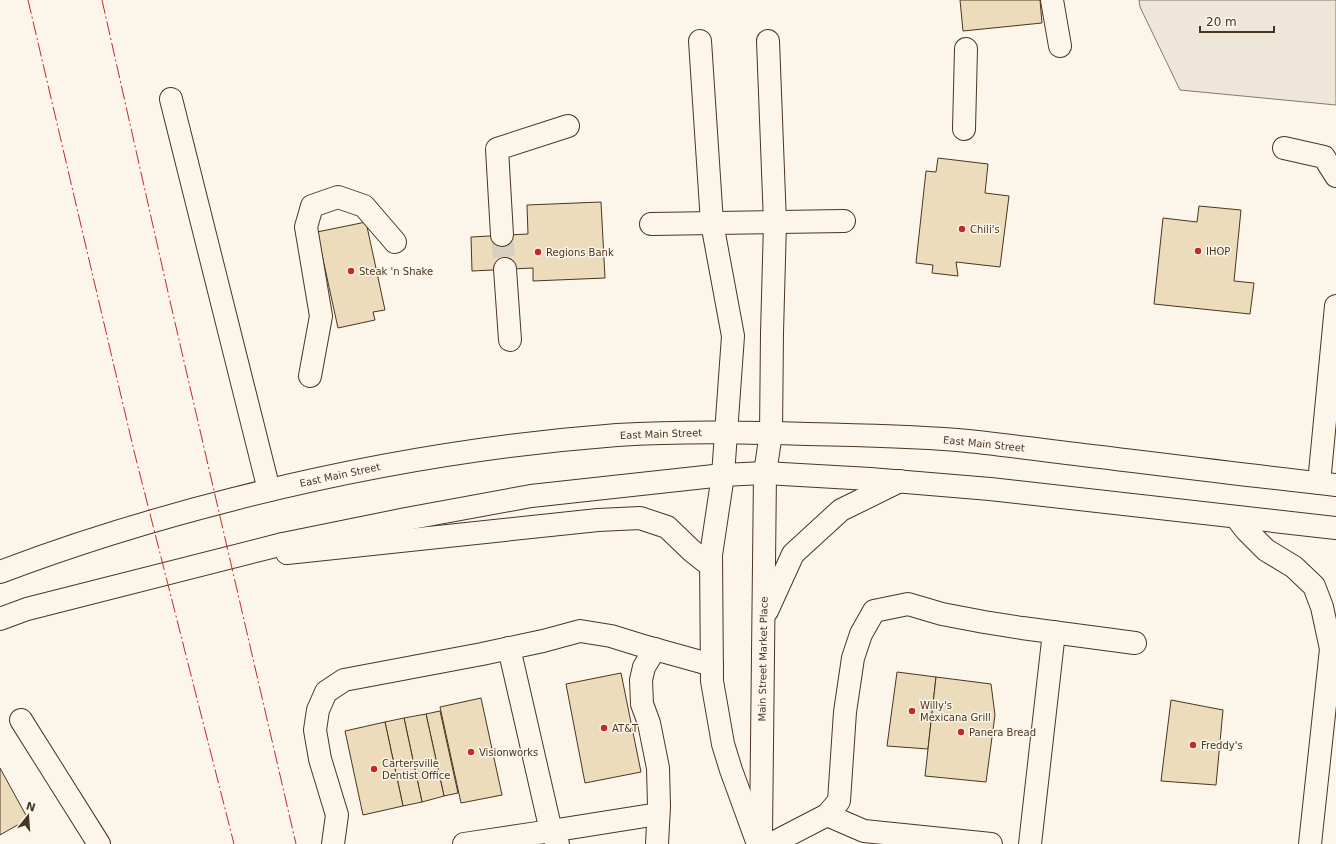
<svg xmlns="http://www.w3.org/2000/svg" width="1336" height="844" font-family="'DejaVu Sans',sans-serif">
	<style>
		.green { fill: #ede6d9; stroke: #887966 }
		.building { fill: #ecdcbc; stroke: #4a3520 }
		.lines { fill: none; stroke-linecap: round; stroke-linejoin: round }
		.minor-tunnel { stroke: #d8cfc1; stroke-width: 22; stroke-dasharray: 22 11; stroke-linecap: butt }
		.minor-casing { stroke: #4a3520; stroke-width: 24 }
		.major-casing { stroke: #4a3520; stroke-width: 24 }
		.minor { stroke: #fbf6e9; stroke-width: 22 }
		.major { stroke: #fbf6e9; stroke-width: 22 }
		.power { stroke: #c62828; stroke-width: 1; stroke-dasharray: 14 3 2 3; stroke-linecap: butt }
		.poi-dot { fill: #c62828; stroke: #fbf6e9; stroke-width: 1.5 }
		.labels { text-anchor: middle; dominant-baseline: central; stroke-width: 3; stroke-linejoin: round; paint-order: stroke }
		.poi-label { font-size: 10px; fill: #4a3520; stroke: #fbf6e9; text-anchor: start }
		.street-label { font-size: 10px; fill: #4a3520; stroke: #fbf6e9 }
	</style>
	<rect width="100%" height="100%" fill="#fbf6e9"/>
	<path class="green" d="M1139 0H1336V105L1180 90 1140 7Z"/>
	<g class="building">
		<path d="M960 0H1040L1042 23 963 31Z"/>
		<path d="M938 158 988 164 985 193 1009 196 1000 267 956 262 958 276 932 273 933 265 916 263 926 171 936 172Z"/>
		<path d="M601 202 605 278 533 281V268L472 271 471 237 528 234 527 205Z"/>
		<path d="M1199 206 1241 210 1234 281 1254 283 1250 314 1154 304 1163 218 1197 222Z"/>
		<path d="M366 222 385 310 373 312 375 320 338 328 317 232Z"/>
		<path d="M897 672 936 677 928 749 887 746Z"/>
		<path d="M621 673 641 772 585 783 566 684Z"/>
		<path d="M936 677 991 684 995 715 986 782 925 776Z"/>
		<path d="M481 698 502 795 461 803 440 707Z"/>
		<path d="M1171 700 1223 710 1216 785 1161 781Z"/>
		<path d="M440 711 458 793 444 796 426 714Z"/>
		<path d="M426 714 444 796 422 802 404 718Z"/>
		<path d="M404 718 422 802 403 806 385 722Z"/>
		<path d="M385 722 403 806 363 815 345 731Z"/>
		<path d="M0 768 28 819 0 835Z"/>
	</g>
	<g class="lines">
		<path class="minor-tunnel" d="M502 235 505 269"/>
		<g class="minor-casing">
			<g id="minor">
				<path d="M1052 0 1060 46"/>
				<path d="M700 41 712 223 733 336 723 475 711 555 712 681 723 744 731 770 758 844"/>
				<path d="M171 99 269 490"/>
				<path d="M964 129 966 49"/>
				<path d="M1284 148 1324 157 1336 176"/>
				<path d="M651 224 844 221"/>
				<path d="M502 235 497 149 568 126"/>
				<path d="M505 269 510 340"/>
				<path d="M310 376 321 316 306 227 312 206 338 197 364 206 395 242"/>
				<path d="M1319 483 1336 306"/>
				<path d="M1236 517 1246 530 1266 550 1294 567 1314 586 1322 607 1331 649 1310 844"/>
				<path d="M283 544 287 553 598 520 640 518 667 527 692 551 711 566"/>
				<path d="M767 611 793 554 841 510 900 481"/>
				<path d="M509 648 551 831 658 814"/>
				<path d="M655 649 644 667 641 680 642 704 649 723 658 768 659 806 657 844"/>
				<path d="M21 720 99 844"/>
				<path d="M827 815 864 831 991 844"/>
				<path d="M761 835 765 473 771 433 772 333 775 223 768 41"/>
				<path d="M333 844 337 815 320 759 315 730 318 710 326 692 344 680 482 654 543 641 580 631 611 636 640 645 712 665"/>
				<path d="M464 844 551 831 558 844"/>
				<path d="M771 844 827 815 839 801 845 712 853 658 861 634 874 611 908 604 942 614 984 622 1022 628 1135 643"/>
				<path d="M1030 844 1054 632"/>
			</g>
		</g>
		<g class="major-casing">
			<g id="major">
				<path d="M0 572C76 543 155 519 234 499 359 467 487 445 617 435 680 431 744 432 807 434 857 435 907 436 957 440 991 443 1025 448 1059 452 1151 463 1243 475 1336 485"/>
				<path d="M0 619 27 609 283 544 406 519 531 496 723 475 765 473 870 479 990 489 1336 528"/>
			</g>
		</g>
		<use href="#minor" class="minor"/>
		<use href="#major" class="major"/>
		<g class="power">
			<path d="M28 0 134 451 234 844"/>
			<path d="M102 0 170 301 296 844"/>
		</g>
	</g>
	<g class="poi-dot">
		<circle cx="962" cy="229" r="4"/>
		<circle cx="1198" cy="251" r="4"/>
		<circle cx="538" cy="252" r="4"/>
		<circle cx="351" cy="271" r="4"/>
		<circle cx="912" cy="711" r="4"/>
		<circle cx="604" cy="728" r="4"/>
		<circle cx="961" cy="732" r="4"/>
		<circle cx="1193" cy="745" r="4"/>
		<circle cx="471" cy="752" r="4"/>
		<circle cx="374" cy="769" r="4"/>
	</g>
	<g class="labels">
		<g class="poi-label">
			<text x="970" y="229">Chili's</text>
			<text x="1206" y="251">IHOP</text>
			<text x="546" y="252">Regions Bank</text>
			<text x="359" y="271">Steak 'n Shake</text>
			<text x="920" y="705">Willy's<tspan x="920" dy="12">Mexicana Grill</tspan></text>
			<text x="612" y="728">AT&amp;T</text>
			<text x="969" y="732">Panera Bread</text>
			<text x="1201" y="745">Freddy's</text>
			<text x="479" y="752">Visionworks</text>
			<text x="382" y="763">Cartersville<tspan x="382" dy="12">Dentist Office</tspan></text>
		</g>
		<g class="street-label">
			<text transform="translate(661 434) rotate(-2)">East Main Street</text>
			<text transform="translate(984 444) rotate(6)">East Main Street</text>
			<text transform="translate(340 475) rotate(-12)">East Main Street</text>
			<text transform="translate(763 659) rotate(-89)">Main Street Market Place</text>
		</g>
	</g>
	<g transform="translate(28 816) rotate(17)" stroke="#fbf6e9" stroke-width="3" paint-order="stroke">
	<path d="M0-3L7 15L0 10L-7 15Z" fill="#4a3520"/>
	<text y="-6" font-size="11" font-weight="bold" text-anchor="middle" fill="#4a3520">N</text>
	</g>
	<path d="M1200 26v6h74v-6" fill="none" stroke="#4a3520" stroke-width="2"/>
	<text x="1206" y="26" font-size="12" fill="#4a3520" stroke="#fbf6e9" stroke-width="3" paint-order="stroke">20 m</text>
</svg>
